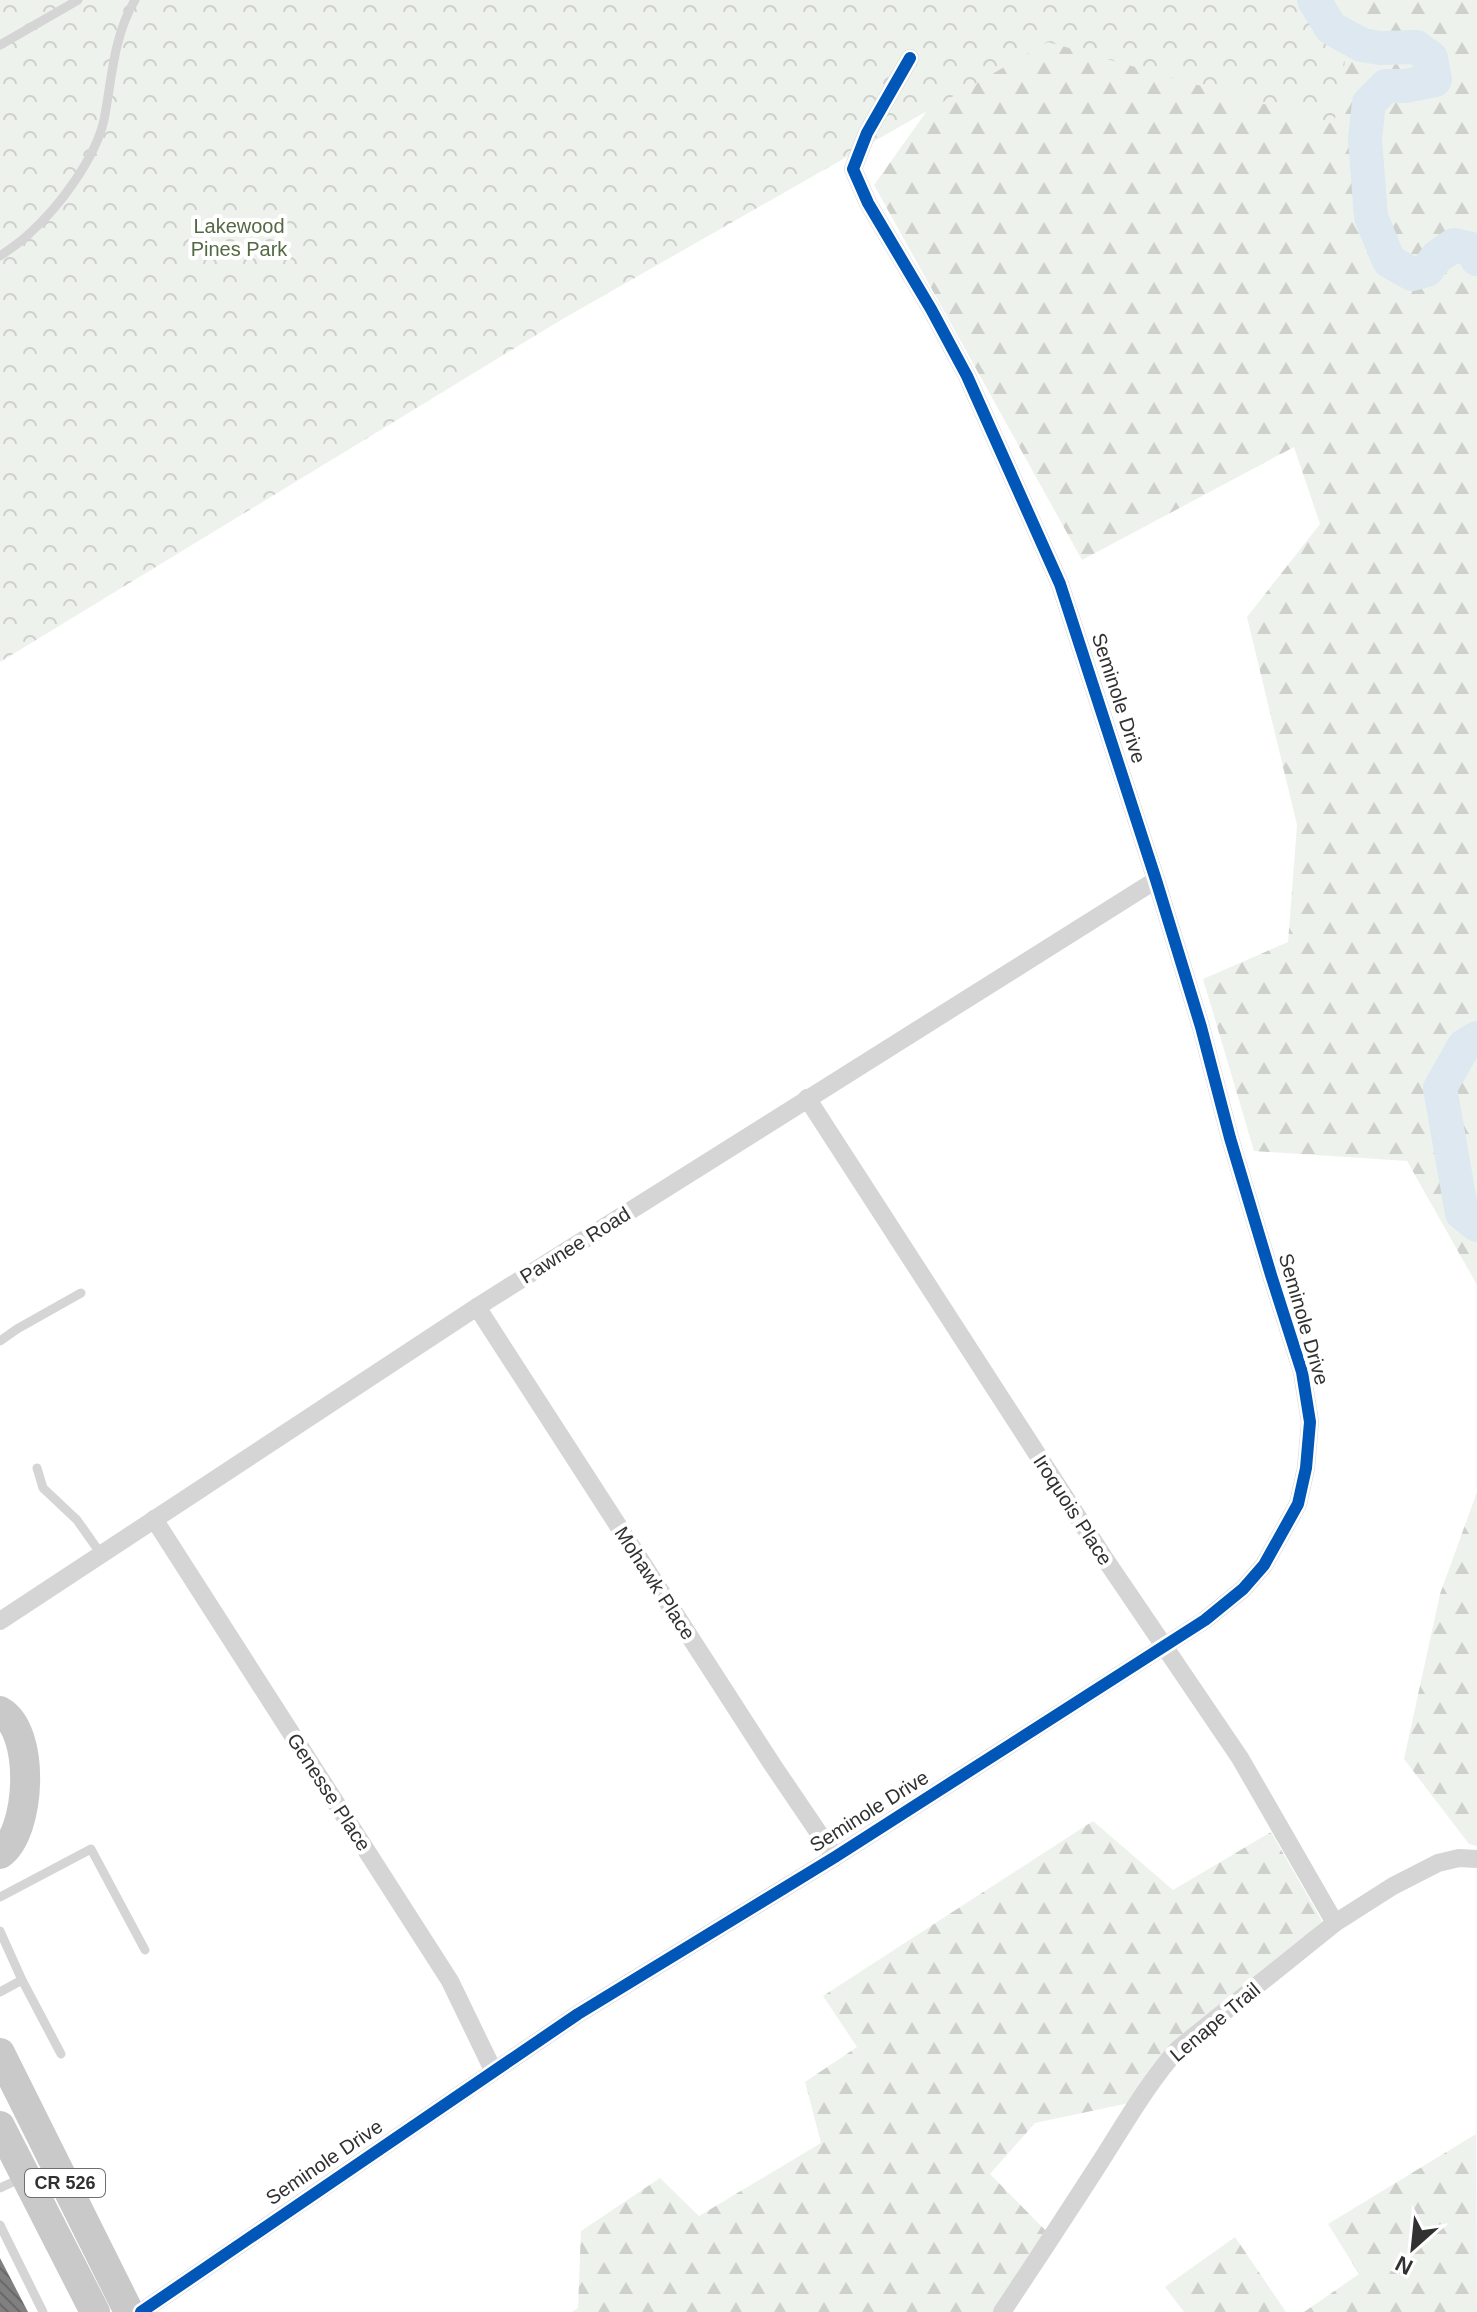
<svg xmlns="http://www.w3.org/2000/svg" width="1477" height="2312" font-family="Helvetica,sans-serif">
	<style>
		.forest { fill: url(#forest-firs) }
		.park { fill: url(#park-crowns) }
		.lines { fill: none; stroke-linecap: round; stroke-linejoin: round }
		.river { stroke: #dee8f0; stroke-width: 34 }
		.building { fill: url(#building-back-hatch) }
		.service { stroke: #d5d5d5; stroke-width: 9 }
		.minor { stroke: #d5d5d5; stroke-width: 18 }
		.primary { stroke: #c9c9c9; stroke-width: 30 }
		.cycleway-casing { stroke: #fff; stroke-width: 17 }
		.cycleway { stroke: #0057b8; stroke-width: 12 }
		.labels { text-anchor: middle; dominant-baseline: central; stroke-width: 8; stroke-linejoin: round; paint-order: stroke }
		.shield { fill: #fff; stroke: #6f6f6f; stroke-width: 2 }
		.shield-label { font-size: 18px; font-weight: bold; fill: #313131 }
		.park-label { font-size: 20px; fill: #536943; stroke: #fff }
		.street-label { font-size: 20px; fill: #313131; stroke: #fff }
	</style>
	<defs>
		<pattern id="forest-firs" width="22" height="20" patternUnits="userSpaceOnUse" patternTransform="scale(2)"><rect width="22" height="20" fill="#eef2ec"/><path d="M5 1l3.5 6h-7zM16 11l3.5 6h-7z" fill="#cdd0cb"/></pattern>
		<pattern id="park-crowns" width="20" height="18" patternUnits="userSpaceOnUse" patternTransform="scale(2)"><rect width="20" height="18" fill="#eef2ec"/><path d="M2 6a3 3 0 1 1 6 0M12 15a3 3 0 1 1 6 0" fill="none" stroke="#cdd0cb"/></pattern>
		<pattern id="building-back-hatch" width="6" height="6" patternUnits="userSpaceOnUse" patternTransform="scale(2)"><rect width="6" height="6" fill="#808080"/><path d="M-1 5l2 2M0 0l6 6M5-1l2 2" fill="none" stroke="#696969"/></pattern>
	</defs>
	<rect width="100%" height="100%" fill="#fff"/>
	<g class="forest">
		<path d="M1006 0H1477V1285L1407 1161 1254 1151 1203 979 1288 942 1297 825 1247 617 1320 524 1294 447 1082 560 874 185Z"/>
		<path d="M1477 1492V1846L1469 1844 1404 1759 1440 1594Z"/>
		<path d="M1093 1821 1173 1890 1271 1832 1322 1921 1134 2102 1035 2123 990 2174 1052 2237 1006 2312H572L578 2308 581 2231 660 2178 699 2216 821 2143 805 2082 857 2047 823 1996Z"/>
		<path d="M1476 2134 1477 2312H1304L1359 2274 1328 2224Z"/>
		<path d="M1235 2237 1286 2312H1184L1165 2287Z"/>
	</g>
	<path class="park" d="M0 0H1320L1323 9 1350 33 1334 124 1048 42 561 320 0 662Z"/>
	<g class="lines">
		<g class="river">
			<path d="M1314 0 1331 28 1362 45 1380 48 1416 47 1431 58 1435 80 1405 86H1386L1369 103 1365 139 1371 217 1389 261 1412 274 1427 270 1437 257 1454 245 1472 249 1477 259"/>
			<path d="M1477 1038 1464 1046 1440 1088 1462 1213 1477 1225"/>
		</g>
	</g>
	<path class="building" d="M0 2258 28 2312H0Z"/>
	<g class="lines">
		<g class="service">
			<path d="M0 45 78 0"/>
			<path d="M0 256C10 249 21 242 30 233 59 207 95 159 104 120 112 79 113 37 135 0"/>
			<path d="M0 1341 17 1329 81 1293"/>
			<path d="M37 1468 43 1488 77 1520 101 1554"/>
			<path d="M0 1897 91 1849 145 1950"/>
			<path d="M0 1931 22 1980 0 1992"/>
			<path d="M22 1980 61 2054"/>
			<path d="M0 2188 22 2178"/>
			<path d="M0 2225 43 2312"/>
		</g>
		<g class="minor">
			<path d="M807 1098 1103 1556 1240 1758 1335 1923"/>
			<path d="M477 1307 772 1764 835 1857"/>
			<path d="M154 1519 450 1981 493 2070"/>
			<path d="M0 1621 477 1307 1156 880"/>
			<path d="M141 2312 578 2014 835 1857 1205 1620 1243 1589 1264 1565 1298 1504 1306 1468 1310 1422 1302 1372 1271 1275 1230 1138 1201 1027 1156 880 1060 584 967 376 931 309 868 203 853 169 867 133 910 58"/>
			<path d="M1002 2312C1034 2264 1066 2215 1097 2167 1123 2127 1146 2085 1178 2049L1335 1923 1393 1886 1438 1863 1459 1858 1477 1859"/>
		</g>
		<g class="primary">
			<path d="M0 1711C36 1731 31 1832 0 1854"/>
			<path d="M0 2053 129 2312"/>
			<path d="M0 2126 95 2312"/>
		</g>
		<g class="cycleway-casing">
			<path id="cycleway" d="M141 2312 578 2014 835 1857 1205 1620 1243 1589 1264 1565 1298 1504 1306 1468 1310 1422 1302 1372 1271 1275 1230 1138 1201 1027 1156 880 1060 584 967 376 931 309 868 203 853 169 867 133 910 58"/>
		</g>
		<use href="#cycleway" class="cycleway"/>
	</g>
	<g class="labels">
		<rect class="shield" x="25" y="2169" width="80" height="28" rx="6"/>
		<g class="shield-label">
			<text x="65" y="2183">CR 526</text>
		</g>
		<g class="park-label">
			<text x="239" y="226">Lakewood<tspan x="239" dy="23">Pines Park</tspan></text>
		</g>
		<g class="street-label">
			<text transform="translate(1119 698) rotate(72)">Seminole Drive</text>
			<text transform="translate(575 1245) rotate(-32)">Pawnee Road</text>
			<text transform="translate(1304 1319) rotate(74)">Seminole Drive</text>
			<text transform="translate(1073 1510) rotate(57)">Iroquois Place</text>
			<text transform="translate(655 1583) rotate(57)">Mohawk Place</text>
			<text transform="translate(329 1792) rotate(57)">Genesse Place</text>
			<text transform="translate(869 1811) rotate(-32)">Seminole Drive</text>
			<text transform="translate(1215 2022) rotate(-40)">Lenape Trail</text>
			<text transform="translate(324 2162) rotate(-34)">Seminole Drive</text>
		</g>
	</g>
	<g transform="translate(1413 2248) rotate(207)" stroke="#ffffff" stroke-width="6" paint-order="stroke">
	<path d="M0-6L14 30L0 20L-14 30Z" fill="#313131"/>
	<text y="-12" font-size="22" font-weight="bold" text-anchor="middle" fill="#313131">N</text>
	</g>
</svg>
